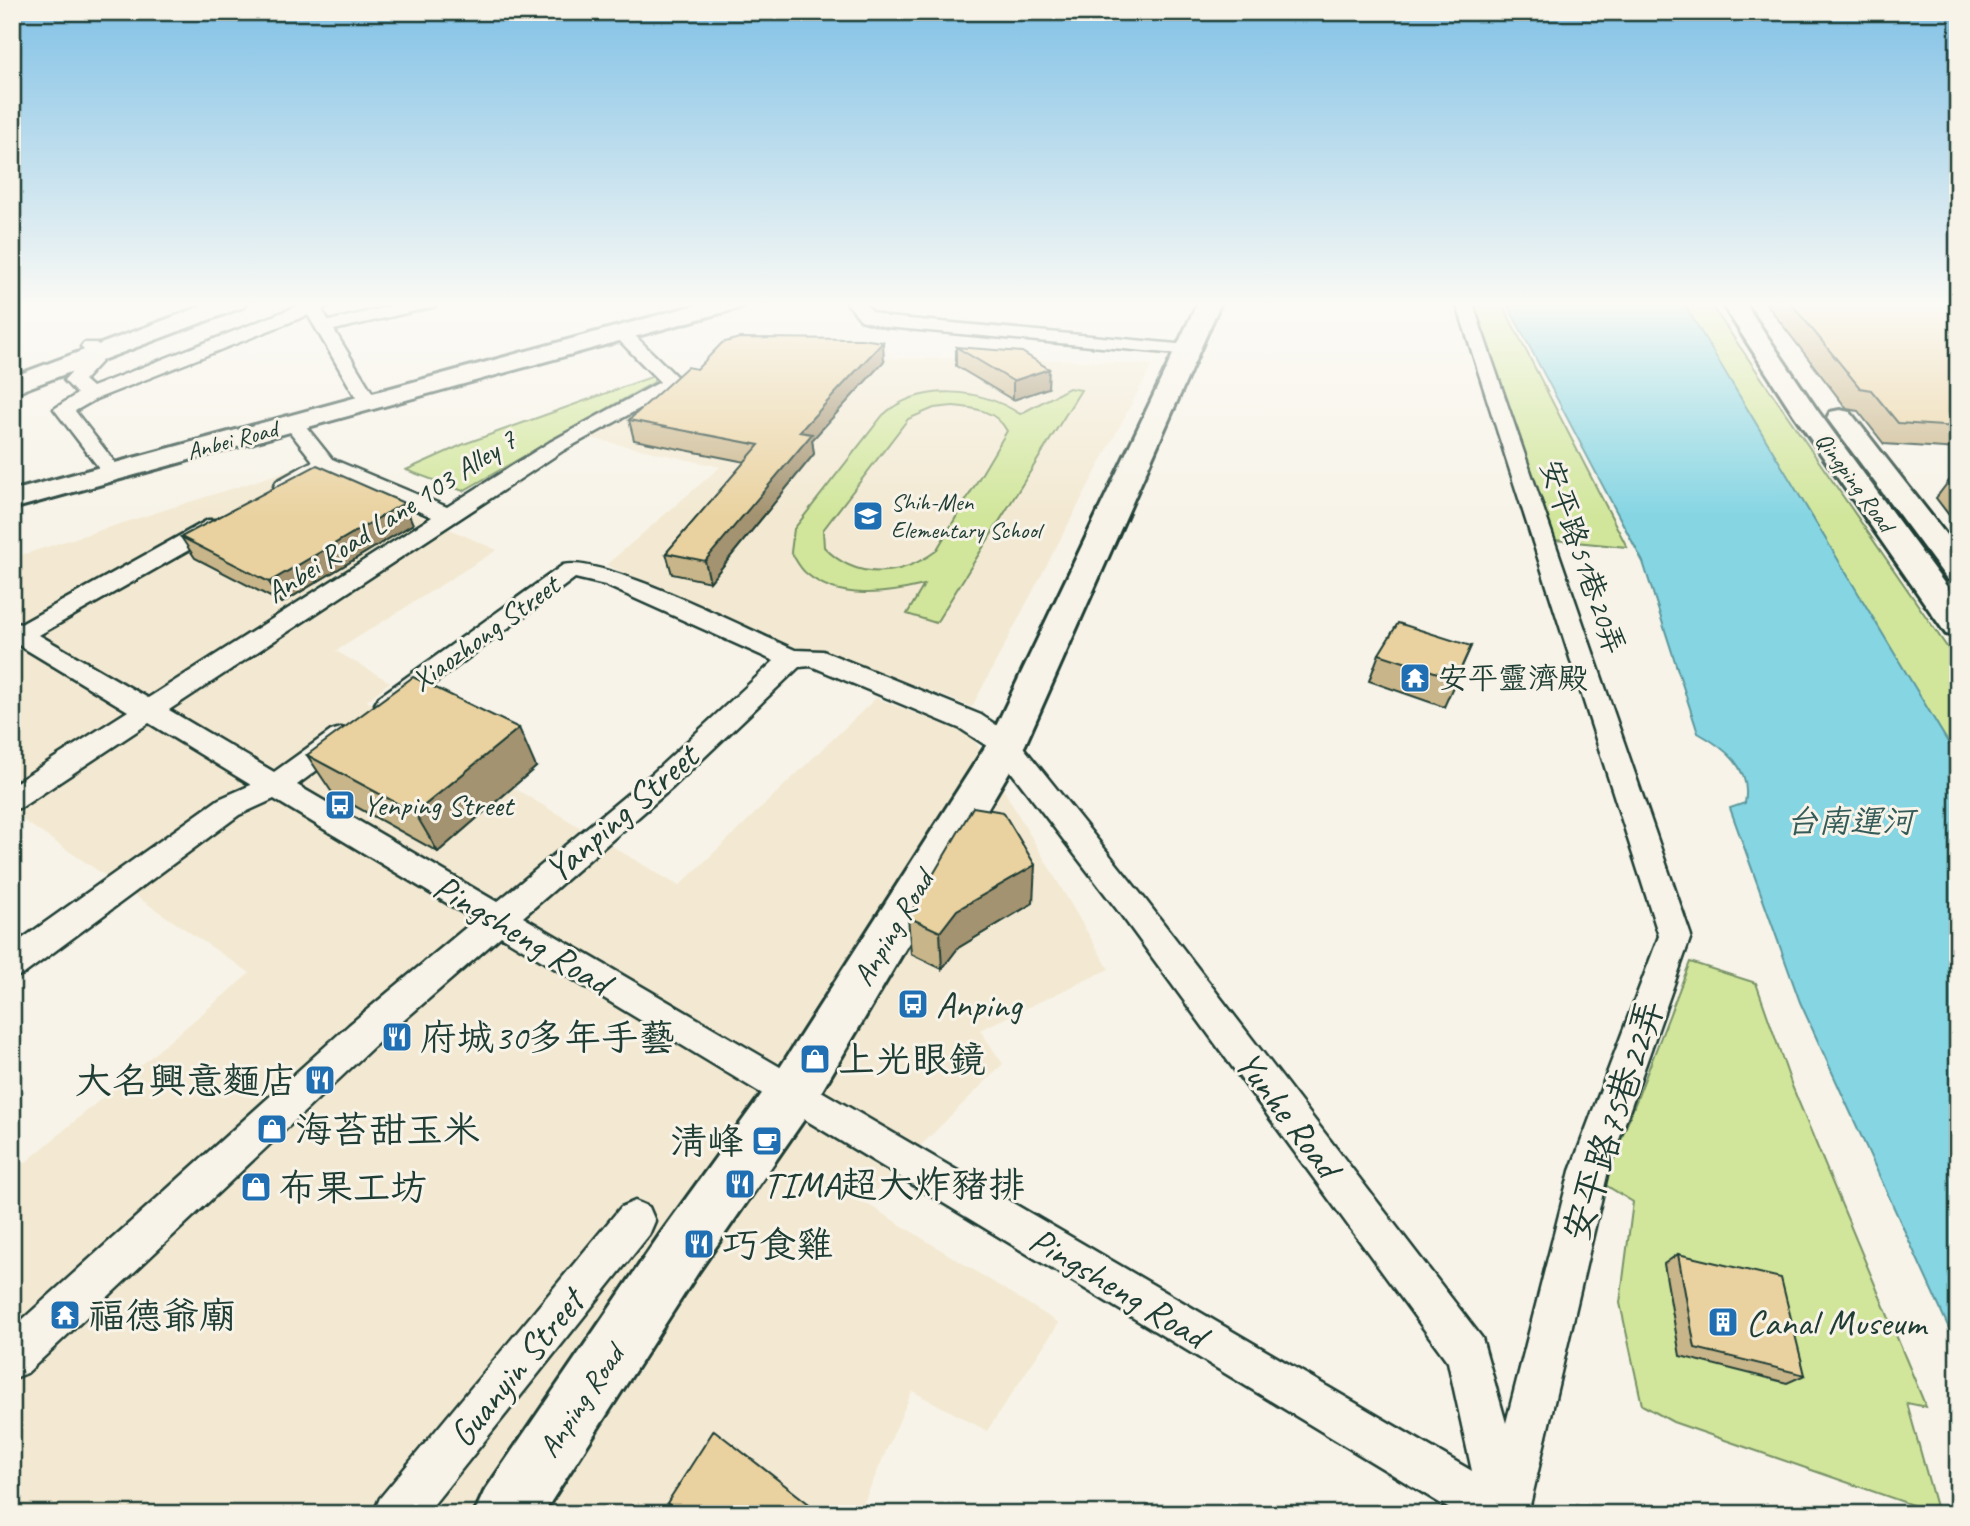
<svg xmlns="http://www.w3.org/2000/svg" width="1970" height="1526" font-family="Caveat,'LXGW WenKai TC',sans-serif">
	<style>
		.built { fill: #f3e9d2 }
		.green { fill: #d1e69b; stroke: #789268; stroke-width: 2; fill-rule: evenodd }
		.water { fill: #86d5e3; stroke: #5d989d; stroke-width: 2 }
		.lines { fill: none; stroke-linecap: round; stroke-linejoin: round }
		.street-casing { stroke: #1f3d34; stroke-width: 5 }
		.secondary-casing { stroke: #1f3d34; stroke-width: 6 }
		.street { fill: #f7f3e8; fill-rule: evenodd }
		.secondary { fill: #f7f3e8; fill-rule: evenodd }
		.wall { fill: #c9b58a; stroke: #1f3d34; stroke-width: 2 }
		.shaded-wall { fill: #a49370; stroke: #1f3d34; stroke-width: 2 }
		.building { fill: #ead2a0; stroke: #1f3d34; stroke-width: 2 }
		.labels { text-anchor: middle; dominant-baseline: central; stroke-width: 6; stroke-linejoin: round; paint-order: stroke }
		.far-street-label { font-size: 24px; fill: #1f3d34; stroke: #f7f3e8 }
		.far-poi-label { font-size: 24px; fill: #1f3d34; stroke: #f7f3e8; text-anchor: start }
		.street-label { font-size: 30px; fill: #1f3d34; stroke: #f7f3e8 }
		.poi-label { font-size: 30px; fill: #1f3d34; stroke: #f7f3e8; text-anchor: start }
		.water-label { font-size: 32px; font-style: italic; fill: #345b57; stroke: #f7f3e8 }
		.near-street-label { font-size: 37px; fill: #1f3d34; stroke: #f7f3e8 }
		.near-poi-label { font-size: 37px; fill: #1f3d34; stroke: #f7f3e8; text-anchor: start }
	</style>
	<rect width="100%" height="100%" fill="#f7f3e8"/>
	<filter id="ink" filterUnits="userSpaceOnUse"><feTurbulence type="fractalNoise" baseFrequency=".0143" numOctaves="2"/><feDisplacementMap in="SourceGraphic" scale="14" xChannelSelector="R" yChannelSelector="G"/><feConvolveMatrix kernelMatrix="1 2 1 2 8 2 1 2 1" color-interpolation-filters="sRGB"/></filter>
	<g filter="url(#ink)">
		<g class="built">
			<path d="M742 357 1067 360 1152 365 972 707 820 649 797 648 606 565 720 467 590 438 711 366Z"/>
			<path d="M297 468 318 471 497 550 336 651 390 682 367 701 679 886 876 698 972 736 1109 969 980 1030 1003 1064 864 1202 1059 1323 987 1431 912 1391 859 1514H12V1174L250 973 12 813V558Z"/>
		</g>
		<g class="green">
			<path d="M1474 302H1501L1627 547 1555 540Z"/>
			<path d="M1679 302H1709L1958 663V759Z"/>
			<path d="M654 376V382L463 491 406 470 464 444Z"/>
			<path d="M1069 388 1081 390 936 623 907 614 924 585C887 594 839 601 807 574 800 569 795 558 791 552L794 529 883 415C920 382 980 388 1020 414ZM953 406C974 408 996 410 1007 431L936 551C900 577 856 581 824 547L823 530 908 419 934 408Z"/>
			<path d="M1690 962 1756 983 1792 1086 1926 1407 1907 1403 1938 1514 1673 1422 1642 1405 1620 1303 1633 1202 1604 1184Z"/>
		</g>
		<path class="water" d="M1506 302H1683L1958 759V1348L1800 1002 1730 808 1745 803C1752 768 1725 748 1698 733L1643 562Z"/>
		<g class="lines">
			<g class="street-casing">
				<g id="street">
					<path d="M334 302 322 310 329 321 408 302H438L436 306 334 330 378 402 375 406H361L308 315 96 399 75 411 123 473 120 477H106L54 409 77 394 64 380 88 354 81 347 84 343H96L108 354 84 380 92 387 306 303Z"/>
					<path d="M846 302H863L873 312 888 317 1188 345 1197 350 1188 355 886 327 861 320Z"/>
					<path d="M1456 302H1472L1691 936 1608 1171 1528 1514H1458L501 936 373 1047 27 1373 12 1379V1329L349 1025 475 920 274 799 239 815 24 974 12 978V946L219 799 251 785 149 723 22 807 12 810V785L128 711 12 641V622L21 624 208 520H224L227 525 224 530 39 635 148 698 432 517 326 471 293 491H277L274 486 277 481 313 461 283 423 286 419H300L332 459 447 507 550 442 660 382 616 337 613 333 616 329H628L679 379 681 383 679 387 564 450 169 710 274 772 331 731 341 728 351 731 355 738 351 745 297 785 497 902 653 773 774 661 605 585 575 578 397 711 388 713 379 711 375 704 379 697 563 565C604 555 750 631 795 650L823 651 981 715 1016 738 1144 898 1482 1338 1506 1423 1570 1171 1659 936ZM811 666 961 729 996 752 1122 916 1448 1362 1472 1471 523 917 673 787 799 667Z"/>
					<path d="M635 1201 649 1207 655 1221 649 1235 426 1514H373L380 1498 621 1207Z"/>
				</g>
			</g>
			<g class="secondary-casing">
				<g id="secondary">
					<path d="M213 302H246L243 307 12 394V377Z"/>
					<path d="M707 302H745L742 307 12 509V491Z"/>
					<path d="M1198 302H1221L1025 745 810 1111 699 1271 543 1514H474L484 1492 661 1233 774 1077 989 741Z"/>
					<path d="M1721 302H1744L1817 410 1958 602V637L1946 634 1794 415Z"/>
					<path d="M1840 410 1850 412 1958 550V582L1947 579 1827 418 1830 412Z"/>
				</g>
			</g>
			<use href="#street" class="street"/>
			<use href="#secondary" class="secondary"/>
		</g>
		<g class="wall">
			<path d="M1765 302H1958V449L1884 444 1858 411 1847 409Z"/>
			<path d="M956 347 1048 388 1013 400 956 366Z"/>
			<path d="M884 361 812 440 814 454 710 582 672 574 666 553 745 462 634 440 629 420 697 369Z"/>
			<path d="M1952 477H1958V527L1936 498Z"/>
			<path d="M413 524 282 603 195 558 181 537Z"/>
			<path d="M1471 646 1444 707 1369 681 1379 654Z"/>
			<path d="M307 755 536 767 438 852 333 794Z"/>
			<path d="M1033 903 958 948 942 969 911 954 908 917Z"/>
			<path d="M1678 1254 1805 1375 1787 1383 1680 1356 1664 1264Z"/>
		</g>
		<g class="shaded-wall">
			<path d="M883 342 884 361 812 440 814 454 710 582 705 561 799 432Z"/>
			<path d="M1049 369 1048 388 1013 400V381Z"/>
			<path d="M404 503 413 524 282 603 269 582Z"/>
			<path d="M519 728 536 767 438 852 415 813Z"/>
			<path d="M1035 865 1033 903 958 948 942 969 940 932 957 910Z"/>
		</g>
		<g class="building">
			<path d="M1790 302H1958V427L1898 423 1871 390 1860 388Z"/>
			<path d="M739 338 861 339 883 342 799 432 812 434 705 561 666 553 759 445 629 420 687 367 697 369 722 343Z"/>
			<path d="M956 347 1022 352 1049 369 1013 381Z"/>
			<path d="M317 465 404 503 269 582 181 537Z"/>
			<path d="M1952 477H1958V484Z"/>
			<path d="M1398 623 1471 646 1456 679 1379 654Z"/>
			<path d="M413 677 519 728 415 813 307 755Z"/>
			<path d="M973 807 1003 812 1035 865 957 910 940 932 908 917Z"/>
			<path d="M1678 1254 1781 1278 1805 1375 1695 1348Z"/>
			<path d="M714 1430 822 1514H680L667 1503Z"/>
		</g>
	</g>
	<linearGradient id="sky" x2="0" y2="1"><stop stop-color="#81c1e6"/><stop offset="0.59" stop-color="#fbfaf5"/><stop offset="1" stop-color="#fbfaf5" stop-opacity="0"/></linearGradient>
	<rect width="1970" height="516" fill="url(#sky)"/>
	<defs>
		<g id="school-square" transform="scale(1.575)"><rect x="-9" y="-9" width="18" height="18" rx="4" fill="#1f6fb2" stroke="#f7f3e8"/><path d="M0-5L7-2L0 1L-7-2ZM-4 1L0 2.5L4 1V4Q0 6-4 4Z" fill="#fff"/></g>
		<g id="temple-square" transform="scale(1.575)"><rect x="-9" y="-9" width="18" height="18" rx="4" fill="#1f6fb2" stroke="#f7f3e8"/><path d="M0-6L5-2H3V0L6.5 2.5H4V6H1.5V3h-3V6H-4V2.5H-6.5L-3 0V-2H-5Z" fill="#fff"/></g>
		<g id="bus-square" transform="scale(1.575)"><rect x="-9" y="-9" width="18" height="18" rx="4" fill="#1f6fb2" stroke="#f7f3e8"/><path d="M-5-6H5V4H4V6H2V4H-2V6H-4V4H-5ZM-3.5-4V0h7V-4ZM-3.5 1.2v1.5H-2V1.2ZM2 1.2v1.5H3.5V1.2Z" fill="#fff"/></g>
		<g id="restaurant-square" transform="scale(1.575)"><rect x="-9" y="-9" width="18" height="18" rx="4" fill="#1f6fb2" stroke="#f7f3e8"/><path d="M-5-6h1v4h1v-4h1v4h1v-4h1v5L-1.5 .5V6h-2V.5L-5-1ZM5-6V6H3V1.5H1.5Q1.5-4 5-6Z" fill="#fff"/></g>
		<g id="shop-square" transform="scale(1.575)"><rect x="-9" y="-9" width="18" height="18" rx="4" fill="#1f6fb2" stroke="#f7f3e8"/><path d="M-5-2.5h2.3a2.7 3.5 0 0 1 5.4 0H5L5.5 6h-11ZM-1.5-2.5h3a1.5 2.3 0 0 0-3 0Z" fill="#fff"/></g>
		<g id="cafe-square" transform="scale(1.575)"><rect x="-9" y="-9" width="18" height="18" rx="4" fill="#1f6fb2" stroke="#f7f3e8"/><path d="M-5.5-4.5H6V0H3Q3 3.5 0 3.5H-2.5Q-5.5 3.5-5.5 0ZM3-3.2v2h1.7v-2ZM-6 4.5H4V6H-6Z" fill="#fff"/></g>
		<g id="building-square" transform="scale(1.575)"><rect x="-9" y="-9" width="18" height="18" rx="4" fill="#1f6fb2" stroke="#f7f3e8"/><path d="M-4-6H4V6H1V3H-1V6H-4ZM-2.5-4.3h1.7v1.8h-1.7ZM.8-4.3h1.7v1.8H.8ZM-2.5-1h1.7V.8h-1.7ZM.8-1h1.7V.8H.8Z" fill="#fff"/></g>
	</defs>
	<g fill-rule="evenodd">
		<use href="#school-square" x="868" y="516"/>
		<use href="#temple-square" x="1415" y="678"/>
		<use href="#bus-square" x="340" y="805"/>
		<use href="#bus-square" x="913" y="1004"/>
		<use href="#restaurant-square" x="397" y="1037"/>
		<use href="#shop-square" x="815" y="1059"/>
		<use href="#restaurant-square" x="320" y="1080"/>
		<use href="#shop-square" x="272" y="1129"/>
		<use href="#cafe-square" x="767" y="1141"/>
		<use href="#restaurant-square" x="740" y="1184"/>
		<use href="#shop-square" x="256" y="1187"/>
		<use href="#restaurant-square" x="699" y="1244"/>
		<use href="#temple-square" x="65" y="1315"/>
		<use href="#building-square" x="1723" y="1322"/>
	</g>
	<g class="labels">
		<g class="far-street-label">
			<text transform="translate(232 440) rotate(-15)">Anbei Road</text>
			<text transform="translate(1855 482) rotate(54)">Qingping Road</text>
		</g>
		<g class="far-poi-label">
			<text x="891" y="502">Shih-Men<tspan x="891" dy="28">Elementary School</tspan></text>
		</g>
		<g class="street-label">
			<text transform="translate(391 516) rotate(-33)">Anbei Road Lane 103 Alley 7</text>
			<text transform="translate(1583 557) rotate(71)">安平路51巷20弄</text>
			<text transform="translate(485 633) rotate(-36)">Xiaozhong Street</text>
			<text transform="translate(893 928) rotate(-59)">Anping Road</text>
			<text transform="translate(581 1401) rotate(-56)">Anping Road</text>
		</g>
		<g class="poi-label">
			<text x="1438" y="678">安平靈濟殿</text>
			<text x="363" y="805">Yenping Street</text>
		</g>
		<g class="water-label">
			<text x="1850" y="821">台南運河</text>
		</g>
		<g class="near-street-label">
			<text transform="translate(621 813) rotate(-41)">Yanping Street</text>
			<text transform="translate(522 934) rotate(31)">Pingsheng Road</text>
			<text transform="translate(1288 1114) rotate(53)">Yunhe Road</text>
			<text transform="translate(1613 1120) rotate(-72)">安平路75巷22弄</text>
			<text transform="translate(1118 1287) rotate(31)">Pingsheng Road</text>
			<text transform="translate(516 1368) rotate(-51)">Guanyin Street</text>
		</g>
		<g class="near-poi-label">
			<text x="936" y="1004">Anping</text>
			<text x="420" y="1037">府城30多年手藝</text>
			<text x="838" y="1059">上光眼鏡</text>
			<text x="297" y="1080" text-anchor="end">大名興意麵店</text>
			<text x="295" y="1129">海苔甜玉米</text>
			<text x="744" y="1141" text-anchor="end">清峰</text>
			<text x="763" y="1184">TIMA超大炸豬排</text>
			<text x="279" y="1187">布果工坊</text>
			<text x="722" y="1244">巧食雞</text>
			<text x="88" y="1315">福德爺廟</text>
			<text x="1746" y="1322">Canal Museum</text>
		</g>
	</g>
	<rect width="1970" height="1526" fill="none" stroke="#f7f3e8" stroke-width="42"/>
	<rect x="21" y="21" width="1928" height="1484" fill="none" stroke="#1f3d34" stroke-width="2.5" filter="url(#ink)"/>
</svg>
